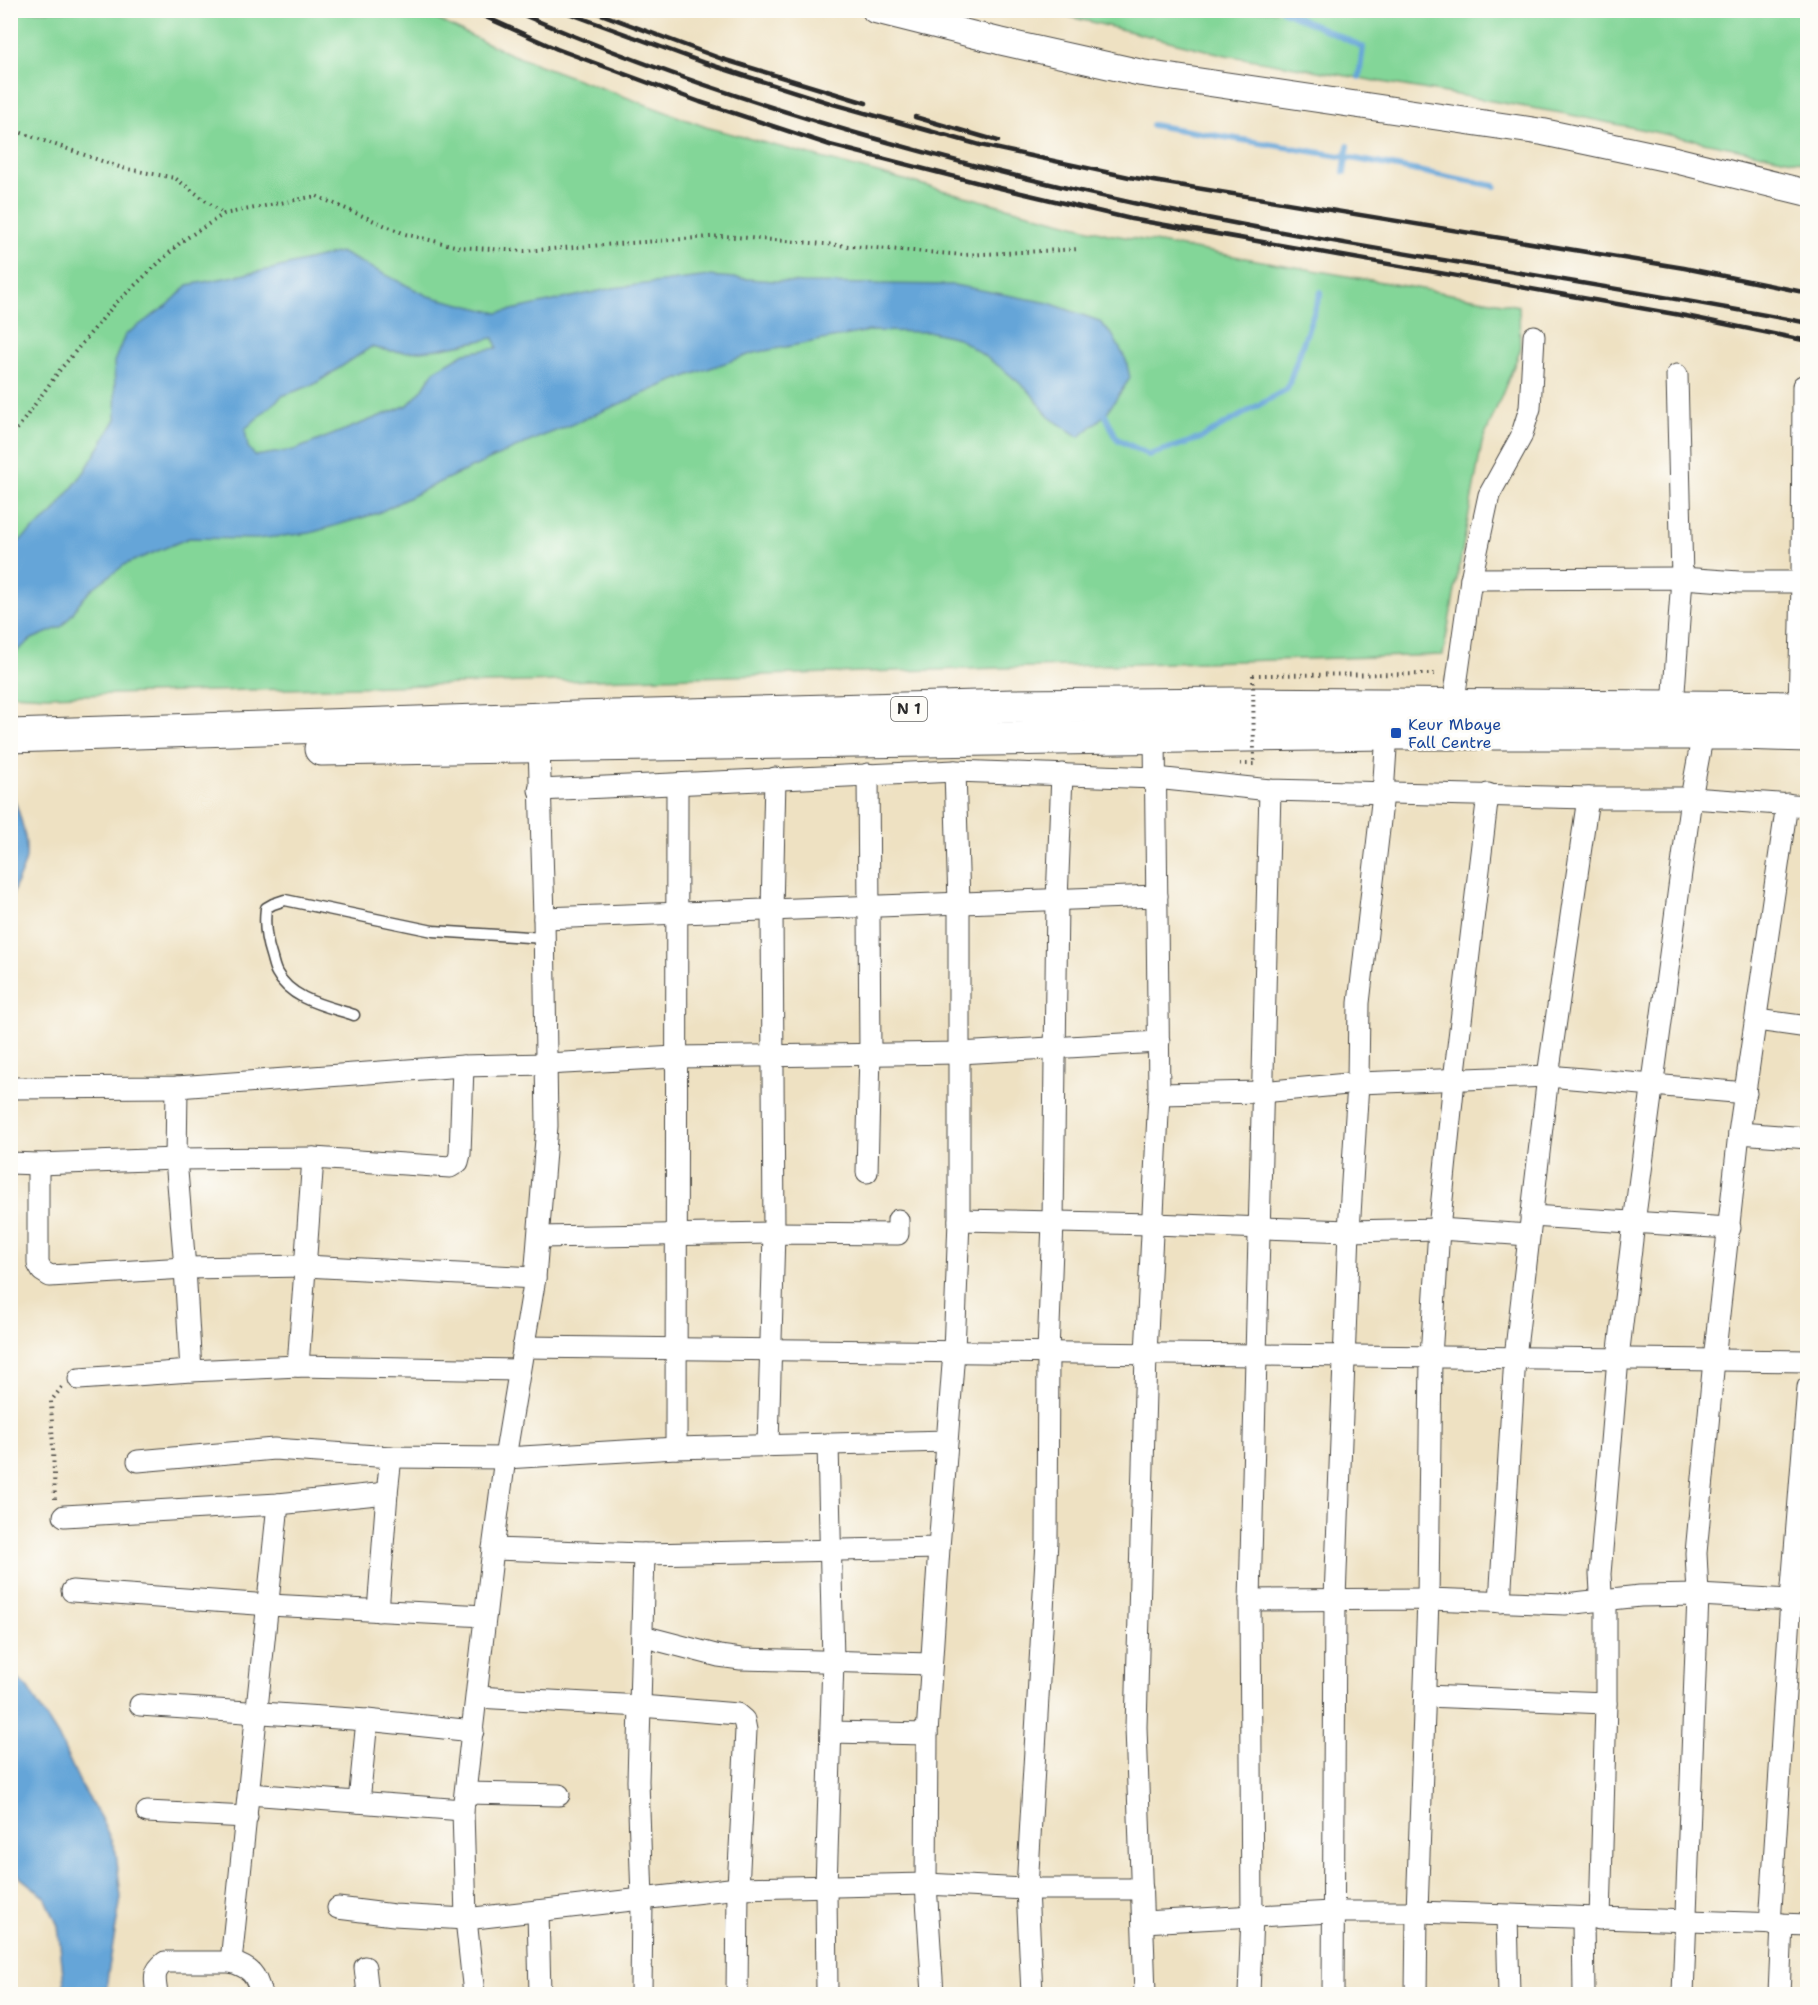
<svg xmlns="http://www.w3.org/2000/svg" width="1818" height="2005" font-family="'Shantell Sans',sans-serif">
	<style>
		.green { fill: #83d698; stroke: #578062; stroke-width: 1.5 }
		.water { fill: #65a5d8; stroke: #486882; stroke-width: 1.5; fill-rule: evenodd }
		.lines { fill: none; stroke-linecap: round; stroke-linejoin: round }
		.stream { stroke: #65a5d8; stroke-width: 6 }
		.service-casing { stroke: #484642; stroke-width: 13 }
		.minor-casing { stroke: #484642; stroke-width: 23 }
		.tertiary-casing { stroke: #484642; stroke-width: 28 }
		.trunk-casing { stroke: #484642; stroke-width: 35 }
		.path { stroke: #484642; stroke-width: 4; stroke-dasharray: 1.5 4.5; stroke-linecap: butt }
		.service { stroke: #fff; stroke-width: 10 }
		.minor { stroke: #fff; stroke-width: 21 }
		.tertiary { stroke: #fff; stroke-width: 26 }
		.trunk { stroke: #fff; stroke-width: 33 }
		.rail { stroke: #2b2b2b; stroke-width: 4.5 }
		.path-bridge { stroke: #484642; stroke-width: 4; stroke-dasharray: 1.5 4.5; stroke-linecap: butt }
		.transit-dot { fill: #1a4fb4; stroke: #fdfcf7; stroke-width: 2 }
		.labels { text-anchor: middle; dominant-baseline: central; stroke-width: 6; stroke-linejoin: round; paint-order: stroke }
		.shield { fill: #fdfcf7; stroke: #6a6a68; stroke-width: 1.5 }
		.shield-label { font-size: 15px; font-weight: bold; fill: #2b2b2b }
		.transit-label { font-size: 16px; fill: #164399; stroke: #fdfcf7; text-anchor: start }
	</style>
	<rect width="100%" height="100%" fill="#fdfcf7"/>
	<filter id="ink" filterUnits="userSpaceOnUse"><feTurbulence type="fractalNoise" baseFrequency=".0167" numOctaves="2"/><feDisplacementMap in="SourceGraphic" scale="12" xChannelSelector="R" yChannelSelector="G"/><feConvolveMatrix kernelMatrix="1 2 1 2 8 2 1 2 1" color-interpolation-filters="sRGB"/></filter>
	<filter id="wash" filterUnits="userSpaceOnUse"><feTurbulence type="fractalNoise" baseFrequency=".008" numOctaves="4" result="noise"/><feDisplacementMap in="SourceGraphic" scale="24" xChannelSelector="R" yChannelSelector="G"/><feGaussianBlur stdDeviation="1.35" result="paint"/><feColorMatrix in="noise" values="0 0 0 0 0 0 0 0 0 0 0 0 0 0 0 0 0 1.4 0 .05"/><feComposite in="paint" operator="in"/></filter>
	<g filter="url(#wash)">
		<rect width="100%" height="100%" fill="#eee1c2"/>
		<g class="green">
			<path d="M11 11H419L510 54 706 127 859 168 1108 234 1519 306 1520 351 1482 443 1443 655 47 696 11 694Z"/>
			<path d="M1046 11H1807V163L1561 113 1226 55Z"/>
		</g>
		<g class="water">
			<path d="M340 252 428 296 498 313 613 288 709 276 801 283 954 285 1049 303 1099 321 1113 336 1126 360 1130 378 1106 414 1079 437 1049 417 1030 392 1003 369 958 338 932 332 869 331 754 353 673 381 566 427 540 437 442 481 378 513 310 533 256 539 189 538 126 564 93 588 79 603 73 613 61 627 32 639 11 656V548L52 514 85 471 116 419 114 362 125 335 169 304 188 285 272 269ZM494 338 497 348 465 353 434 371 422 390 408 405 294 450 255 456 248 447 245 429 282 396 315 384 371 347C411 359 454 345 494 338Z"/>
			<path d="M11 789C18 811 28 834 26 858 24 871 13 886 11 902Z"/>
			<path d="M10 1672 27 1687 58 1736 81 1785 103 1822 116 1852 121 1898 108 1973 106 1994H65L58 1926 45 1897 21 1878 11 1863Z"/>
		</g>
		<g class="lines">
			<g class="stream">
				<path d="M1282 10 1363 47 1359 77"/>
				<path d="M1152 125 1346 157 1495 186"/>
				<path d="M1344 172 1348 146"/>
				<path d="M1102 408 1117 439 1149 455 1201 438 1287 389 1321 292"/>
			</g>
		</g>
	</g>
	<g filter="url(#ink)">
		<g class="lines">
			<g class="service-casing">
				<path id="service" d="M354 1015C327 1006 291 1000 277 973 274 968 273 961 271 955 266 940 264 924 266 908L273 904 285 900 433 931 544 938"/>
			</g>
			<g class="minor-casing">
				<g id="minor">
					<path d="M1471 579 1682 578 1739 582H1808"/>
					<path d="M1673 706 1682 578 1677 375"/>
					<path d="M1453 707 1471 579 1489 495 1521 437 1530 408 1534 336"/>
					<path d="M1799 708 1802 582 1803 386"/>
					<path d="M539 790 955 771 1156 778 1270 790 1588 798H1691L1808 806"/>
					<path d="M544 918 1157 896"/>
					<path d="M1757 1020 1808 1027"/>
					<path d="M177 1087 176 1159 185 1268 191 1371"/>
					<path d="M10 1088 177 1087 463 1066 546 1064 676 1057 959 1053 1159 1042"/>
					<path d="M1159 1094 1262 1092 1358 1083 1548 1076 1746 1093"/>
					<path d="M1739 1133 1808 1138"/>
					<path d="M10 1163 38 1164 176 1159 313 1158 450 1167 458 1162 460 1154 463 1066"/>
					<path d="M38 1164V1264L42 1271 50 1276 185 1268 305 1266 535 1278"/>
					<path d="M867 1172 870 1053 868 774"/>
					<path d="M1531 1216 1730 1228"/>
					<path d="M959 1220 1153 1224 1349 1231 1439 1229 1529 1235"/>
					<path d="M539 1237 774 1233 898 1234V1220"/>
					<path d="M523 1347 1808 1361"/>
					<path d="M298 1366 313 1158"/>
					<path d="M79 1379 191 1371 298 1366 519 1370"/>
					<path d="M768 1445 774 1233 772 910 775 778"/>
					<path d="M676 1448 677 784"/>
					<path d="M138 1461 274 1449 391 1457 505 1458 676 1448 947 1441"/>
					<path d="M64 1516 278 1504 387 1493"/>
					<path d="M493 1549 644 1554 939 1548"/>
					<path d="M72 1591 269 1605 485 1616"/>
					<path d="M1250 1600 1428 1599 1565 1604 1640 1596 1698 1595 1808 1601"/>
					<path d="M1500 1602 1515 1357 1548 1076 1588 798"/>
					<path d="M378 1611 387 1493 391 1457"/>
					<path d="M642 1636 719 1656 741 1659 931 1664"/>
					<path d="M1425 1696 1606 1703"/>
					<path d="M477 1697 641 1706 737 1714 744 1720 746 1730 738 1888 737 1994"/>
					<path d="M140 1705 367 1720 473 1731"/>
					<path d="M831 1732 927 1734"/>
					<path d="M466 1793 559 1795"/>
					<path d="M249 1794 463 1810"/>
					<path d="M359 1802 367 1720"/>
					<path d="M147 1812 247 1817"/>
					<path d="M338 1908 394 1915 466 1919 738 1888 926 1884 1027 1889H1142"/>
					<path d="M538 1911 540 1994"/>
					<path d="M1507 1916 1509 1994"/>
					<path d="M1583 1919 1584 1994"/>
					<path d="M1600 1919 1606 1703V1601L1601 1592 1600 1574 1618 1358 1634 1223 1691 798 1703 733"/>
					<path d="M1143 1922 1332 1912H1417L1808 1925"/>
					<path d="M1770 1924 1791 1600 1808 1387"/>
					<path d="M365 1967 368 1994"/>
					<path d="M157 1994C155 1979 152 1972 165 1962H231"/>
					<path d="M261 1994C256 1974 251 1968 231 1962L278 1504"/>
					<path d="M474 1994 466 1919 463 1810 493 1549 505 1458 535 1278 547 1126 544 918 539 745"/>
					<path d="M641 1994 642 1899 638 1781 644 1554"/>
					<path d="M827 1994 826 1887 833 1661 828 1444"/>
					<path d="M933 1994 926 1884 927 1734 939 1548 954 1351 959 1220V904L955 771"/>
					<path d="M1032 1994 1027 1889 1047 1541 1048 1352 1053 1222 1057 900 1062 774"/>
					<path d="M1145 1994 1136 1727 1146 1354 1159 1094 1155 737"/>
					<path d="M1249 1994 1252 1915 1250 1600 1270 790"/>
					<path d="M1333 1994 1335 1598 1349 1231 1358 1083 1359 1003 1383 794 1387 733"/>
					<path d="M1416 1994 1417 1912 1428 1599 1431 1357 1439 1229 1454 1080 1488 794"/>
					<path d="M1683 1994 1698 1595 1696 1553 1714 1360 1739 1133 1787 804"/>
					<path d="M1779 1994 1782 1924"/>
				</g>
			</g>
			<g class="tertiary-casing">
				<path id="tertiary" d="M875 10 999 41 1142 73 1543 132 1675 160 1808 193"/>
			</g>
			<g class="trunk-casing">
				<g id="trunk">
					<path d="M10 736 576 718 1014 706 1236 704 1808 708"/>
					<path d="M321 749 1387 733H1738L1808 735"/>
				</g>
			</g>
			<g class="path">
				<path d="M10 129 122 168 175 178 224 214"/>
				<path d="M10 439 59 371 115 304 182 241 224 214 316 196 405 234 459 247 524 251 723 236 964 255 1080 249"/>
				<path d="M1253 675 1439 674"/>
				<path d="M1240 764H1254"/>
				<path d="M55 1499 51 1401 62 1387"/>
			</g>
			<use href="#service" class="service"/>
			<use href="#minor" class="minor"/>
			<use href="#tertiary" class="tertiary"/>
			<use href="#trunk" class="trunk"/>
			<g class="rail">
				<path d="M470 10 557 49 700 102 830 145 983 184 1131 219 1686 316 1808 341"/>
				<path d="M512 10C711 97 922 157 1133 203 1357 250 1583 280 1808 323"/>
				<path d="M560 10 702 62 833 104 980 145 1129 177 1684 268 1808 293"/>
				<path d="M590 10 722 59 866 103"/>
				<path d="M915 117 998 141"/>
			</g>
			<path class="path-bridge" d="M1253 675 1254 764"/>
		</g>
	</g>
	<rect class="transit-dot" x="1390" y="727" width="12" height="12" rx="3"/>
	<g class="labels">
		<rect class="shield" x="891" y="697" width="36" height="24" rx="4.5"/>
		<g class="shield-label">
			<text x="909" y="709">N 1</text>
		</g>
		<g class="transit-label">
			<text x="1408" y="724">Keur Mbaye<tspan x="1408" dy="18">Fall Centre</tspan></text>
		</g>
	</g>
	<rect width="1818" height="2005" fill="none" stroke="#fdfcf7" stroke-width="36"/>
</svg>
